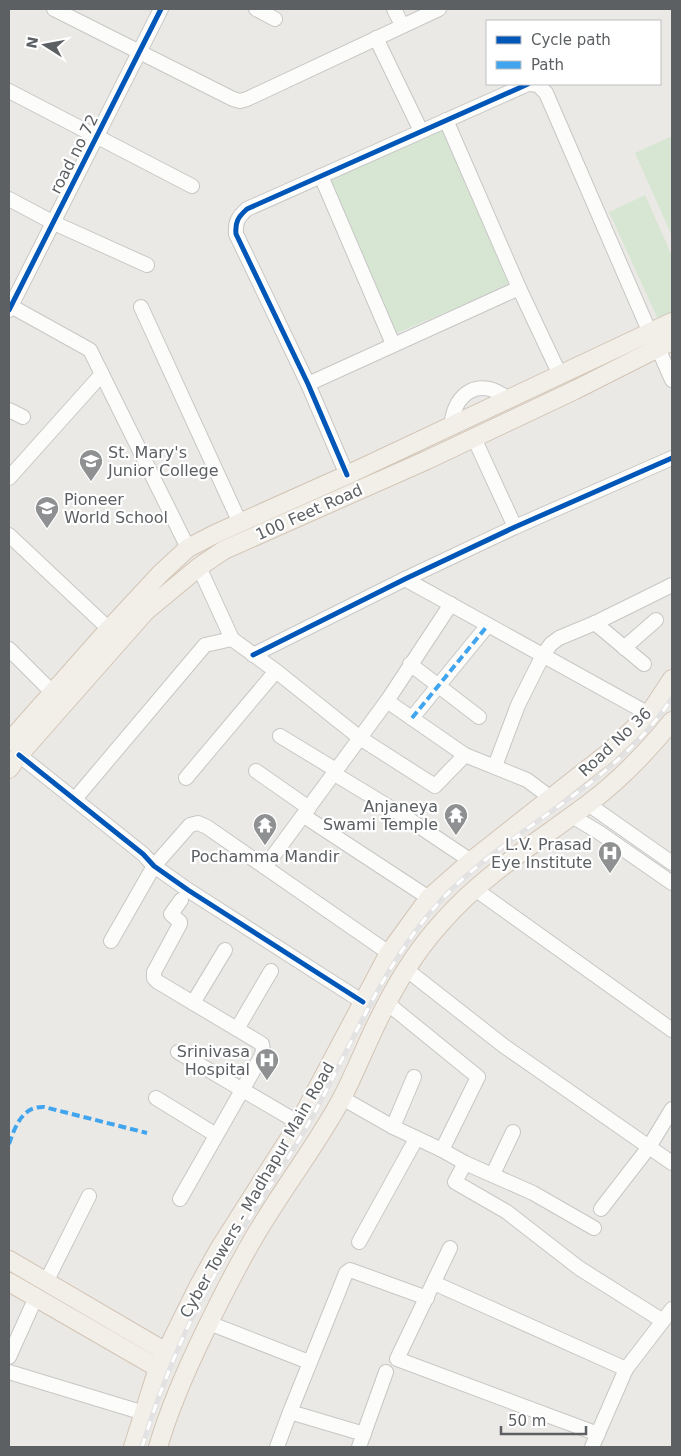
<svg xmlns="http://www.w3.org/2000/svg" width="681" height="1456" font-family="'DejaVu Sans',sans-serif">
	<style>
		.green { fill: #d7e6d2 }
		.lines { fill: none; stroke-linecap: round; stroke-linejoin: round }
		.minor-casing { stroke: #c7c7c6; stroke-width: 16 }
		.major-casing { stroke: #d2c5b5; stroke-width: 20 }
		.minor { stroke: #fcfcfb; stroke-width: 14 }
		.major { stroke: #f2eee8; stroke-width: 18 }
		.rail-casing { stroke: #e2e2e2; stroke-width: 5 }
		.rail { stroke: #fff; stroke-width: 3; stroke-dasharray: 9; stroke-linecap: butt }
		.quiet { stroke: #40a5ee; stroke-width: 4; stroke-dasharray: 8 4; stroke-linecap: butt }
		.cycleway-casing { stroke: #fff; stroke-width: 8 }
		.cycleway { stroke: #0057b8; stroke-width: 5 }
		.labels { text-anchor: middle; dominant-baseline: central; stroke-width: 4.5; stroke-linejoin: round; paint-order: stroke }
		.street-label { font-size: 16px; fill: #5c6063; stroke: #fff }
		.poi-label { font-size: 16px; fill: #5c6063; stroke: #fff; text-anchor: end }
	</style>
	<rect width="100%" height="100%" fill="#ebe9e6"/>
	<g class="green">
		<path d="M443 130 509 285 395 334 329 180Z"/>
		<path d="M672 136V236L635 153Z"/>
		<path d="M645 195 672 256V313L658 319 609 212Z"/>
	</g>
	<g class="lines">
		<g class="minor-casing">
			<g id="minor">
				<path d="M54 9 233 99 240 101 247 99 439 9"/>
				<path d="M256 9 275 19"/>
				<path d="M394 9 402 25"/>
				<path d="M376 38 421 131"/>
				<path d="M530 84 538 85 546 93 650 333"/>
				<path d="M9 91 192 186"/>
				<path d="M446 120 519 288 560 375"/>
				<path d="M321 176 393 344"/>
				<path d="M9 199 54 223 147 265"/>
				<path d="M9 305 90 350 188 548"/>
				<path d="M141 307 240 523"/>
				<path d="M9 310 161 9"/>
				<path d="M658 348 672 380"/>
				<path d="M308 384 519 288"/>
				<path d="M9 410 23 417"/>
				<path d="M451 426C455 392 479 376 508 399"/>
				<path d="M474 438 515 527"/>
				<path d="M347 475 308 384 236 234C235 222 238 217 247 209L528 84"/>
				<path d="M9 478 102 374"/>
				<path d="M9 535 109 629"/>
				<path d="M199 567 232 639 276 671 360 738 435 786 465 755"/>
				<path d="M405 579 649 714"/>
				<path d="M595 623 644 664"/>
				<path d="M624 648 656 620"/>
				<path d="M9 649 52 692"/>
				<path d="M253 655 405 579 515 527 672 458"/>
				<path d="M410 664 479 717"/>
				<path d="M387 701 465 755 527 780 551 798"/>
				<path d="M412 718 488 625"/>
				<path d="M280 736 336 770"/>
				<path d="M19 755 143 854 154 866 188 890 363 1002"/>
				<path d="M495 766 518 705 543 655 551 644 559 638 595 623 672 585"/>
				<path d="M256 771 309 808"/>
				<path d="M333 773 404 816 471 861"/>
				<path d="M186 778 276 671"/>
				<path d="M75 799 205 645 232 639"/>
				<path d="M588 804 672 863"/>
				<path d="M304 816 429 898"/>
				<path d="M572 816 600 833 672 883"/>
				<path d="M265 867 387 701 451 604"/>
				<path d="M475 889 672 1030"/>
				<path d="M111 941 154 866 190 825 198 823 207 827 389 953"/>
				<path d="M407 970 504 1046 672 1163"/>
				<path d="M193 1003 225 950"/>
				<path d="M387 1003 478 1077 442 1150"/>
				<path d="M237 1029 271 971"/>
				<path d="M178 1052 299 1123"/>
				<path d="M156 1098 216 1135"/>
				<path d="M342 1098 393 1127 442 1150 465 1163 533 1193 594 1228"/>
				<path d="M393 1127 414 1077"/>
				<path d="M465 1163 455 1182 507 1212 579 1268 663 1321"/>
				<path d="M493 1174 513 1132"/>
				<path d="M180 1199 261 1057 263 1051 262 1044 158 982 154 978V972L180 924V922L171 914 181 900"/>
				<path d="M601 1209 649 1147 672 1109"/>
				<path d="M359 1242 416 1139"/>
				<path d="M450 1248 397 1359 598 1434"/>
				<path d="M46 1282 89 1196"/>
				<path d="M434 1283 626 1369"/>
				<path d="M209 1323 309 1362"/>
				<path d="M9 1357 36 1297"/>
				<path d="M9 1372 144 1413"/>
				<path d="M290 1412 364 1434"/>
				<path d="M277 1447 290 1412 346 1273 350 1270 427 1298"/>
				<path d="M359 1447 386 1372"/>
				<path d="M592 1447 626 1369 672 1309"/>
			</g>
		</g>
		<g class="major-casing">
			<g id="major">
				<path d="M9 742 109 629 160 574 188 548 215 534 347 475 672 322"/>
				<path d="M9 769 19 755 146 611 199 567 224 550 427 460 575 390 672 341"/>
				<path d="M9 1260 166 1352"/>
				<path d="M9 1282 158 1368"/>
				<path d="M133 1447 158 1368 199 1285 219 1249 299 1123 389 953 429 898 471 861 608 753 649 714 672 679"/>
				<path d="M158 1447C170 1406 187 1368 206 1329 224 1292 242 1256 264 1221 289 1180 319 1141 342 1098 358 1067 370 1034 387 1003 402 974 421 945 443 921 484 874 539 841 588 804 620 780 647 752 672 721"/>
			</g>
		</g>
		<use href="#minor" class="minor"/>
		<use href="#major" class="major"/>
		<g class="rail-casing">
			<path id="rail" d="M142 1447C161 1386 185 1326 217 1271 247 1219 282 1171 311 1119 355 1040 387 952 453 888 523 821 618 781 672 698"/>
		</g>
		<use href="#rail" class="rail"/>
		<g class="quiet">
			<path d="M412 718 488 625"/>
			<path d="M9 1144C15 1127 22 1106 44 1107L147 1133"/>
		</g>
		<g class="cycleway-casing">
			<g id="cycleway">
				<path d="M9 310 161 9"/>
				<path d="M347 475 308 384 236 234C235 222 238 217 247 209L528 84"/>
				<path d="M253 655 405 579 515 527 672 458"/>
				<path d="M19 755 143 854 154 866 188 890 363 1002"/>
			</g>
		</g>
		<use href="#cycleway" class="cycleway"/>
	</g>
	<defs>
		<g id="university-pin" transform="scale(1.25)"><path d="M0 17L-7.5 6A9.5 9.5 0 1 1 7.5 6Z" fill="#8e9091" stroke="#fff"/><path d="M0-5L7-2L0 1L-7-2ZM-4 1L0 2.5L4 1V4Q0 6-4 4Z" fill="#fff"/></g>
		<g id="temple-pin" transform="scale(1.25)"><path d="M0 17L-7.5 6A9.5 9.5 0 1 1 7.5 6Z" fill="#8e9091" stroke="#fff"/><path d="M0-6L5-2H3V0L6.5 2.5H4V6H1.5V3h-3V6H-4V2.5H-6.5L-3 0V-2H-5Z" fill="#fff"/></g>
		<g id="hospital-pin" transform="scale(1.25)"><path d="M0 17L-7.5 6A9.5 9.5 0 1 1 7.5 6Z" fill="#8e9091" stroke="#fff"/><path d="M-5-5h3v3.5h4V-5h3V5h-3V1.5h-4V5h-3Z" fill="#fff"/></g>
	</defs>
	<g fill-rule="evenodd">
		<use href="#university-pin" x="91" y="461"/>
		<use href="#university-pin" x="47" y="508"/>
		<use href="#temple-pin" x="456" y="815"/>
		<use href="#temple-pin" x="265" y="825"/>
		<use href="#hospital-pin" x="610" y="853"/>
		<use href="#hospital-pin" x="267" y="1060"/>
	</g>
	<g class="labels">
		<g class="street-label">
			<text transform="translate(74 154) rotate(-63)">road no 72</text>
			<text transform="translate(309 512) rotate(-24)">100 Feet Road</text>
			<text transform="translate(615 742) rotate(-43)">Road No 36</text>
			<text transform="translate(257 1190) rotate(-60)">Cyber Towers - Madhapur Main Road</text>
		</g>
		<g class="poi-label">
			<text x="108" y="452" text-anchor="start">St. Mary's<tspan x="108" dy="18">Junior College</tspan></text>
			<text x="64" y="499" text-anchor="start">Pioneer<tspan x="64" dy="18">World School</tspan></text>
			<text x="438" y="806">Anjaneya<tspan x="438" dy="18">Swami Temple</tspan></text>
			<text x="592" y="844">L.V. Prasad<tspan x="592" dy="18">Eye Institute</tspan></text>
			<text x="265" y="856" text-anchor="middle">Pochamma Mandir</text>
			<text x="250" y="1051">Srinivasa<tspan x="250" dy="18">Hospital</tspan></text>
		</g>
	</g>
	<rect width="681" height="1456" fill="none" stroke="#5c6063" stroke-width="20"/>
	<rect x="486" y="20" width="175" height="65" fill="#ffffff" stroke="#bebfc1"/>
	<rect x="496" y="36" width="25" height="8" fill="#0057b8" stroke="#bebfc1"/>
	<text x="531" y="45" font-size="15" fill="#5c6063">Cycle path</text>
	<rect x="496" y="61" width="25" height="8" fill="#40a5ee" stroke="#bebfc1"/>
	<text x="531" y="70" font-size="15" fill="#5c6063">Path</text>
	<g transform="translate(45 45) rotate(281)" stroke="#ffffff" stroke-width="4" paint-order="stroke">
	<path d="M0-4L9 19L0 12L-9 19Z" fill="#5c6063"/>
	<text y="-8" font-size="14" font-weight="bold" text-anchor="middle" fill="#5c6063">N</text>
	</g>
	<path d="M501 1426v8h85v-8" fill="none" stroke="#5c6063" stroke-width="2.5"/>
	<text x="508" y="1426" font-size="15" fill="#5c6063" stroke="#ffffff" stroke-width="4" paint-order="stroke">50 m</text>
</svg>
